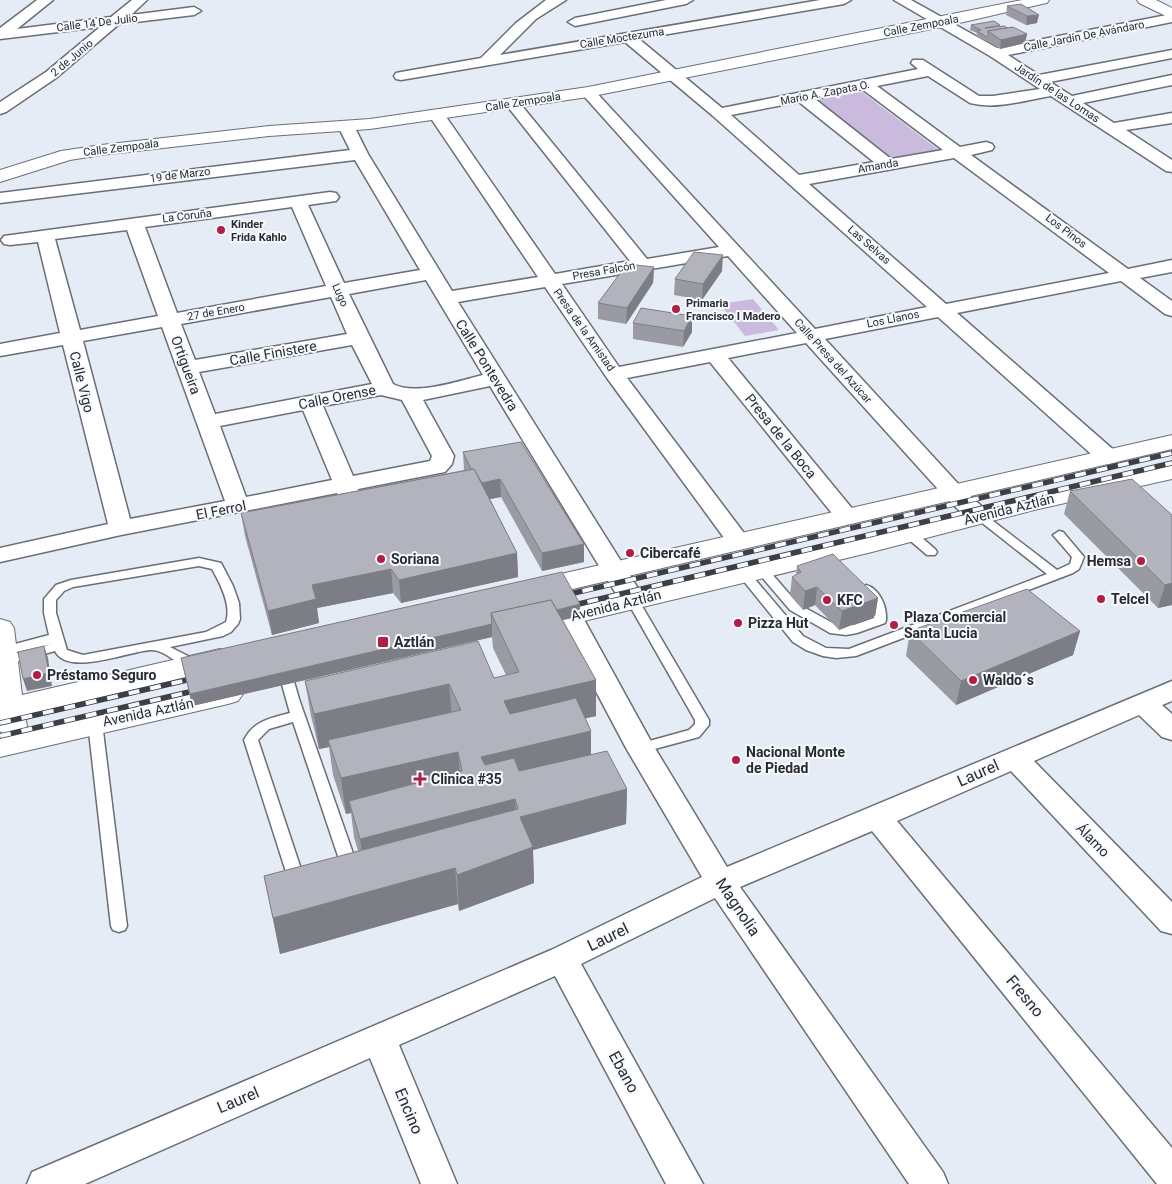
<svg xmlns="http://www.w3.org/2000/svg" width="1172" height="1184" font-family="Roboto,sans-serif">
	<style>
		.green { fill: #cabadd }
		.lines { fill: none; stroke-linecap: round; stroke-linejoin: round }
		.lane-casing { stroke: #696e77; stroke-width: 3 }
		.street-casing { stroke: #696e77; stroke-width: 3 }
		.secondary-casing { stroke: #696e77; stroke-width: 2 }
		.lane { fill: #fff; fill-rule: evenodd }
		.street { fill: #fff; fill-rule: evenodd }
		.secondary { fill: #fff; fill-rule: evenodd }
		.rail-casing { stroke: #3c3f43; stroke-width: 5.5 }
		.rail { stroke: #f6f9fd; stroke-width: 4; stroke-dasharray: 11; stroke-linecap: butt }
		.wall { fill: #9a9aa3 }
		.shaded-wall { fill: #7d7d85 }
		.building { fill: #b3b3be; stroke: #7d7d85 }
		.poi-dot { fill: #b01d45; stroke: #f6f9fd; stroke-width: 2 }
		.labels { text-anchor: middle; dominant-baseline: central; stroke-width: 4; stroke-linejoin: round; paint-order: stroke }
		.far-street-label { font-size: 11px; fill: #292b2f; stroke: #f6f9fd }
		.far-poi-label { font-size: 11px; font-weight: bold; fill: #292b2f; stroke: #f6f9fd; text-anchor: start }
		.street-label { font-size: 14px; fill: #292b2f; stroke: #f6f9fd }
		.poi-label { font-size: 14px; font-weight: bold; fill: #292b2f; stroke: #f6f9fd; text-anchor: start }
		.near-street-label { font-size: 16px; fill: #292b2f; stroke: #f6f9fd }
	</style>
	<rect width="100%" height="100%" fill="#e6ecf6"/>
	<g class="green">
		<path d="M862 92 939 150 892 160 817 100Z"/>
		<path d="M753 299 779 330 745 336 720 304Z"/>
	</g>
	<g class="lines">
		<g class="lane-casing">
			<g id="lane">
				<path d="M980 512 984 514 1057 570 1070 564 1072 557 1053 535 1059 531 1063 532 1084 557 1079 569 1073 573 856 656 836 658 823 656 806 650 793 642 738 574 740 571H748L803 636 826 648 849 649 1047 574 976 518 974 516Z"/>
				<path d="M910 530 914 531 935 549 937 552 935 555H927L906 537 904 534 906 531Z"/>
				<path d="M199 558 221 563 233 586 239 603 240 619 238 624 231 632 223 636 170 647 198 661 200 664 198 667C181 672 167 649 151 650 129 651 68 677 55 651L5 665 0 664V658L52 644 4 655 0 654V648L49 635 44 613V599L56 585 71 580ZM199 566 212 569C220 583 232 606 226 622L206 632 83 655 67 650 56 613V600L64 591 73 587Z"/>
				<path d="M761 565 765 566 798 604 838 626 854 625 874 618 871 603 860 589 866 585C880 589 887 607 886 620L885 623 857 633 846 635 830 633 790 610 755 569Z"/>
				<path d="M633 597 639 601 709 720V725L699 737 640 753 635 751 633 748 635 745 689 730 695 724V720L627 601Z"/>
				<path d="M288 677 293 678 299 699 355 859 347 872 342 874 337 872 334 868 339 859 293 722 269 729 258 740 302 872 310 880 307 884 302 886 290 879 287 875 244 740C253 721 271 718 290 713L281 681 283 678Z"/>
				<path d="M95 718 100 720 102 723 127 926 125 930 119 932 113 930 111 926 88 723 90 720Z"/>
			</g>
		</g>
		<g class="street-casing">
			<g id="street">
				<path d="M37 0H53L17 29 111 17 132 0H147L131 15 194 7 201 11 194 15 119 24 56 78 6 112 0 114V102L46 72 100 27 0 39V28Z"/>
				<path d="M546 0H566L536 19 500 55 820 0H851L844 4 639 39 722 108 918 69 911 63 913 60H923L979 96H993L1040 89 990 56 894 0H911L997 48 1172 14V22L1008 55 1039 75 1172 50V58L1050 82 1072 96 1172 75V85L1083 103 1114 123 1172 113V123L1126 130 1172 160V172L1166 171 1051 96C1025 100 996 110 970 103L928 76 877 86 960 147 986 142 992 144 994 147 992 150 971 155 1128 269 1172 260V272L1140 278 1172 301V316L1165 314 1121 281 957 313 1116 452 1119 457 1116 462 1108 464 1100 462 938 317 825 339 962 488 992 516 988 521C970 526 959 509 946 498L806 343 728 358 855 512 859 517 855 522 847 524 839 522 710 362 627 378 750 541 746 546 738 548 730 546 607 378 545 287 458 302 646 601 642 607 633 609 624 607 490 386 423 400 454 456 452 464 445 472 358 489 363 500 359 505 351 507 343 505 337 493 121 535 0 562V548L108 524 63 345 0 356V344L60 333 38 242 10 245 4 244 1 240 4 236 330 192 336 193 339 197 336 201 308 205 344 283 420 270 355 160 0 203V193L350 150 338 126 340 123H352L354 126 368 154 452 291 538 277 428 114 430 111H442L555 274 630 261 508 107 505 104 508 101H518L647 259 719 247 583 95 580 92 583 89H593L815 329 927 307 713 116 625 42 401 80 396 79 394 76 396 73 401 72 481 58 516 23ZM862 89 943 150 891 159 815 99ZM799 102 874 162 799 175 731 115ZM954 158 1109 273 946 304 809 184ZM292 207 326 286 177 313 145 227ZM127 230 158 316 80 330 55 239ZM728 256 797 333 619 367 562 284ZM426 280 483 375C459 381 415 396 393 384L349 294ZM331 297 347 334 195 360 181 324ZM162 327 225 501 130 519 83 341ZM352 345 372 384 215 414 199 372ZM381 395 402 400 432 456 430 461 353 476 323 406ZM303 410 332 480 246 497 220 426Z"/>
				<path d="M666 0H693L686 4 575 26 568 22 575 18Z"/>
				<path d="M569 608 578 610 582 616 653 745 727 867 1172 681V701L1162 705 1172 714V740L1162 737 1139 715 1034 761 1172 902V934L1161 931 1011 771 897 821 1172 1148V1184H1157L872 831 740 887 943 1172 948 1184H909L715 898 581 964 703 1184H666L555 976 399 1045 457 1184H421L370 1058 85 1184H27L32 1172 551 950 702 877 626 748 556 616 560 610Z"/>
			</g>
		</g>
		<g class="secondary-casing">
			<g id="secondary">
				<path d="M1022 0H1049L1047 3 1042 4 942 27 588 97 370 129 269 136 101 155 70 160 0 182V170L61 151 101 145 269 126 370 119 588 87Z"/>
				<path d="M1137 0H1156L1172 8V19L1139 3Z"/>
				<path d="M1172 435V449L530 599 520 596 516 590 520 584 530 581Z"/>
				<path d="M1172 465V479L1034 510 868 553 542 631 532 628 528 622 532 616 542 613 866 537 1031 495Z"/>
				<path d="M0 619 10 622 14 628 22 695 220 649 230 652 234 659 230 666 220 669 25 715 27 726 25 730 228 684 238 687 243 694 238 701 228 704 0 757V735L4 734 0 731Z"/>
			</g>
		</g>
		<use href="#lane" class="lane"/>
		<use href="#street" class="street"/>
		<use href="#secondary" class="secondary"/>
		<g class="rail-casing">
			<g id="rail">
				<path d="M561 596 1172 453"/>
				<path d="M566 607 1172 463"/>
				<path d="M0 723 200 677"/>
				<path d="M0 736 202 689"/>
			</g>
		</g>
		<use href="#rail" class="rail"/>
	</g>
	<g class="wall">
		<path d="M1021 4 1037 23 1026 25 1006 15 1007 6Z"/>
		<path d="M971 25 1008 28 1027 34 1025 43 1000 49 988 41H986L976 36 977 33 970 30Z"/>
		<path d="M654 267 653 283 626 324 598 319V303Z"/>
		<path d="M722 271 702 300 674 295 675 279Z"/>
		<path d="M692 316V332L683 347 633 339V323Z"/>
		<path d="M521 442 584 544V562L542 571 501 497 490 499 517 553 518 577 401 603 393 593 317 608 319 623 272 635 245 536 241 513 464 470 463 452Z"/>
		<path d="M1070 491 1172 515V605L1158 608 1064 514Z"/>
		<path d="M797 566 878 598 875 616 839 630 815 605 803 610 790 595 792 577 796 575Z"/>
		<path d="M562 572 580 604V616L563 620 596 680V716L585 718 591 731V755L627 789 626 824 533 850 534 883 459 911 458 904 280 954 264 876 358 851 354 837 351 813 346 814 333 775 329 747 319 749 311 716 305 681 494 678 506 675 493 648 492 637 192 706 181 658Z"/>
		<path d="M910 631H1080L1073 655 956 705 906 656Z"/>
	</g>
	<g class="shaded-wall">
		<path d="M1039 15 1037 23 1026 25 1027 16Z"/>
		<path d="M1027 34 1025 43 1000 49 1001 40Z"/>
		<path d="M723 255 722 271 702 300 703 284Z"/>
		<path d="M654 267 653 283 626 324 627 308Z"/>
		<path d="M692 316V332L683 347 684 331Z"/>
		<path d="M500 479 501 497 480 501 479 484Z"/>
		<path d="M584 544V562L542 571V553Z"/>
		<path d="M517 553 518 577 401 603 399 580Z"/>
		<path d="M391 569 393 593 317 608 319 623 272 635 268 611 312 585Z"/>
		<path d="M1172 583V605L1158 608 1165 585Z"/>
		<path d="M817 587 815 605 803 610 805 591Z"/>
		<path d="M878 598 875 616 839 630 842 611Z"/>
		<path d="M580 604V616L502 635 496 623Z"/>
		<path d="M492 624V637L192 706 190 694Z"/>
		<path d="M1080 631 1073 655 956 705 961 681Z"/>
		<path d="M44 646 48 658 52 686 27 691 23 679Z"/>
		<path d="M596 680V716L506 737 504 701Z"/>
		<path d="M449 684 452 719 328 740 329 747 319 749 314 714Z"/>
		<path d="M591 731V767L483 793 481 757Z"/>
		<path d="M458 752 461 787 349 801 351 813 346 814 341 778Z"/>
		<path d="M627 789 626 824 533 850 534 883 459 911 457 875 520 817Z"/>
		<path d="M515 799 516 835 365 874 360 839Z"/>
		<path d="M455 868 458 904 280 954 273 918Z"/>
	</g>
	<g class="building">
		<path d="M1021 4 1039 15 1027 16 1007 6Z"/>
		<path d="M994 21 1000 25 985 28 1004 26 1008 28 988 31V36L987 37 977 31 981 30 971 25Z"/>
		<path d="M1013 27 1027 34 1001 40 988 31Z"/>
		<path d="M694 252 723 255 703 284 675 279Z"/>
		<path d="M627 264 654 267 627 308 598 303Z"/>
		<path d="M641 308 692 316 684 331 633 323Z"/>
		<path d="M521 442 584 544 542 553 500 479 482 483 474 469H471L463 452Z"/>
		<path d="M474 469 517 553 399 580 391 569 312 585 316 599 268 611 241 513Z"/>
		<path d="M1132 479 1172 515V583L1165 585 1070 491Z"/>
		<path d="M833 554 878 598 842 611 817 587 805 591 792 577 801 572 797 566Z"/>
		<path d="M562 572 580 604 557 610 551 600 491 613 492 624 190 694 181 658Z"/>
		<path d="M1027 589 1080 631 961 681 910 631Z"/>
		<path d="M551 600 596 680 504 701 510 714 576 698 591 731 481 757 485 765 514 758 519 771 607 751 627 789 520 817 533 847 457 875 455 868 273 918 264 876 518 809 515 799 360 839 349 801 462 771 458 752 341 778 328 740 461 710 449 684 314 714 305 681 478 641 494 678 519 672 491 613Z"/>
		<path d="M44 646 49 673 23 679 18 652Z"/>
	</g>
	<g class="poi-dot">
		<circle cx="221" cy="230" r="5"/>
		<circle cx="676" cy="309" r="5"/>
		<circle cx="630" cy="553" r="5"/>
		<circle cx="381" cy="559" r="5"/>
		<circle cx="1141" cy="561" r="5"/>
		<circle cx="1101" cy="599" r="5"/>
		<circle cx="827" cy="600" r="5"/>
		<circle cx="738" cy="623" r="5"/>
		<circle cx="894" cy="625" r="5"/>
		<rect x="377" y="636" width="12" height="12" rx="2.5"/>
		<circle cx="37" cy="675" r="5"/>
		<circle cx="973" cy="680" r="5"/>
		<circle cx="736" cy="760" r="5"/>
		<path d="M417.5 771.5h5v5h5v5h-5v5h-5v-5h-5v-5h5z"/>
	</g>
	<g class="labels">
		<g class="far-street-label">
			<text transform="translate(97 23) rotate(-7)">Calle 14 De Julio</text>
			<text transform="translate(921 26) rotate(-11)">Calle Zempoala</text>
			<text transform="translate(1084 36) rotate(-11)">Calle Jardín De Avándaro</text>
			<text transform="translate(622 38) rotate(-9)">Calle Moctezuma</text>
			<text transform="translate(72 58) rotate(-40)">2 de Junio</text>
			<text transform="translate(825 93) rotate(-11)">Mario A. Zapata O.</text>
			<text transform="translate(1057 93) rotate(33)">Jardín de las Lomas</text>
			<text transform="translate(523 102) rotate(-9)">Calle Zempoala</text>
			<text transform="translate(121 148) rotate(-7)">Calle Zempoala</text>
			<text transform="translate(878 166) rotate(-10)">Amanda</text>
			<text transform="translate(180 175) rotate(-7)">19 de Marzo</text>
			<text transform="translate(187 216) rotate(-7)">La Coruña</text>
			<text transform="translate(1066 231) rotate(37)">Los Pinos</text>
			<text transform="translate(869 245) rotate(41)">Las Selvas</text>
			<text transform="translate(604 271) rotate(-10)">Presa Falcón</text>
			<text transform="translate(340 295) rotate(66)">Lugo</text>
			<text transform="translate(216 312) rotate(-10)">27 de Enero</text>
			<text transform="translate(893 319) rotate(-11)">Los Llanos</text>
			<text transform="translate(584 330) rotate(55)">Presa de la Amistad</text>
			<text transform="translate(833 361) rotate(48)">Calle Presa del Azúcar</text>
		</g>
		<g class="far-poi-label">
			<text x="231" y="224">Kinder<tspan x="231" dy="13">Frida Kahlo</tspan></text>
			<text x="686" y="303">Primaria<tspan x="686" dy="13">Francisco I Madero</tspan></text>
		</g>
		<g class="street-label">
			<text transform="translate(273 353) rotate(-10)">Calle Finistere</text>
			<text transform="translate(186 365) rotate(70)">Ortigueira</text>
			<text transform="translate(487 365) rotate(58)">Calle Pontevedra</text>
			<text transform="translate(82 382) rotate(76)">Calle Vigo</text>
			<text transform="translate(337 397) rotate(-11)">Calle Orense</text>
			<text transform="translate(781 436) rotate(51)">Presa de la Boca</text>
			<text transform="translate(1009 509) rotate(-14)">Avenida Aztlán</text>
			<text transform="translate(221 510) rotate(-11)">El Ferrol</text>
			<text transform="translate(616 605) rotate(-14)">Avenida Aztlán</text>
			<text transform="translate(148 712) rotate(-12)">Avenida Aztlán</text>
			<text transform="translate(1093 840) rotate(46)">Álamo</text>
		</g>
		<g class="poi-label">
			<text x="640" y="553">Cibercafé</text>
			<text x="391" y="559">Soriana</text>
			<text x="1131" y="561" text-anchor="end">Hemsa</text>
			<text x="1111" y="599">Telcel</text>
			<text x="837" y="600">KFC</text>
			<text x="904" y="617">Plaza Comercial<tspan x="904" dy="16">Santa Lucia</tspan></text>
			<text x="748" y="623">Pizza Hut</text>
			<text x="394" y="642">Aztlán</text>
			<text x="47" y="675">Préstamo Seguro</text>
			<text x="983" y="680">Waldo´s</text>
			<text x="746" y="752">Nacional Monte<tspan x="746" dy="16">de Piedad</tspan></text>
			<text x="431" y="779">Clinica #35</text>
		</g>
		<g class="near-street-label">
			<text transform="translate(978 773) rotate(-24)">Laurel</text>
			<text transform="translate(738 907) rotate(56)">Magnolia</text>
			<text transform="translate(608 937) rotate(-26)">Laurel</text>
			<text transform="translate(1025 996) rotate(50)">Fresno</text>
			<text transform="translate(624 1072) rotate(61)">Ebano</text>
			<text transform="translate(238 1100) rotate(-23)">Laurel</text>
			<text transform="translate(409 1111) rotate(67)">Encino</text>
		</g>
	</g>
</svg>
